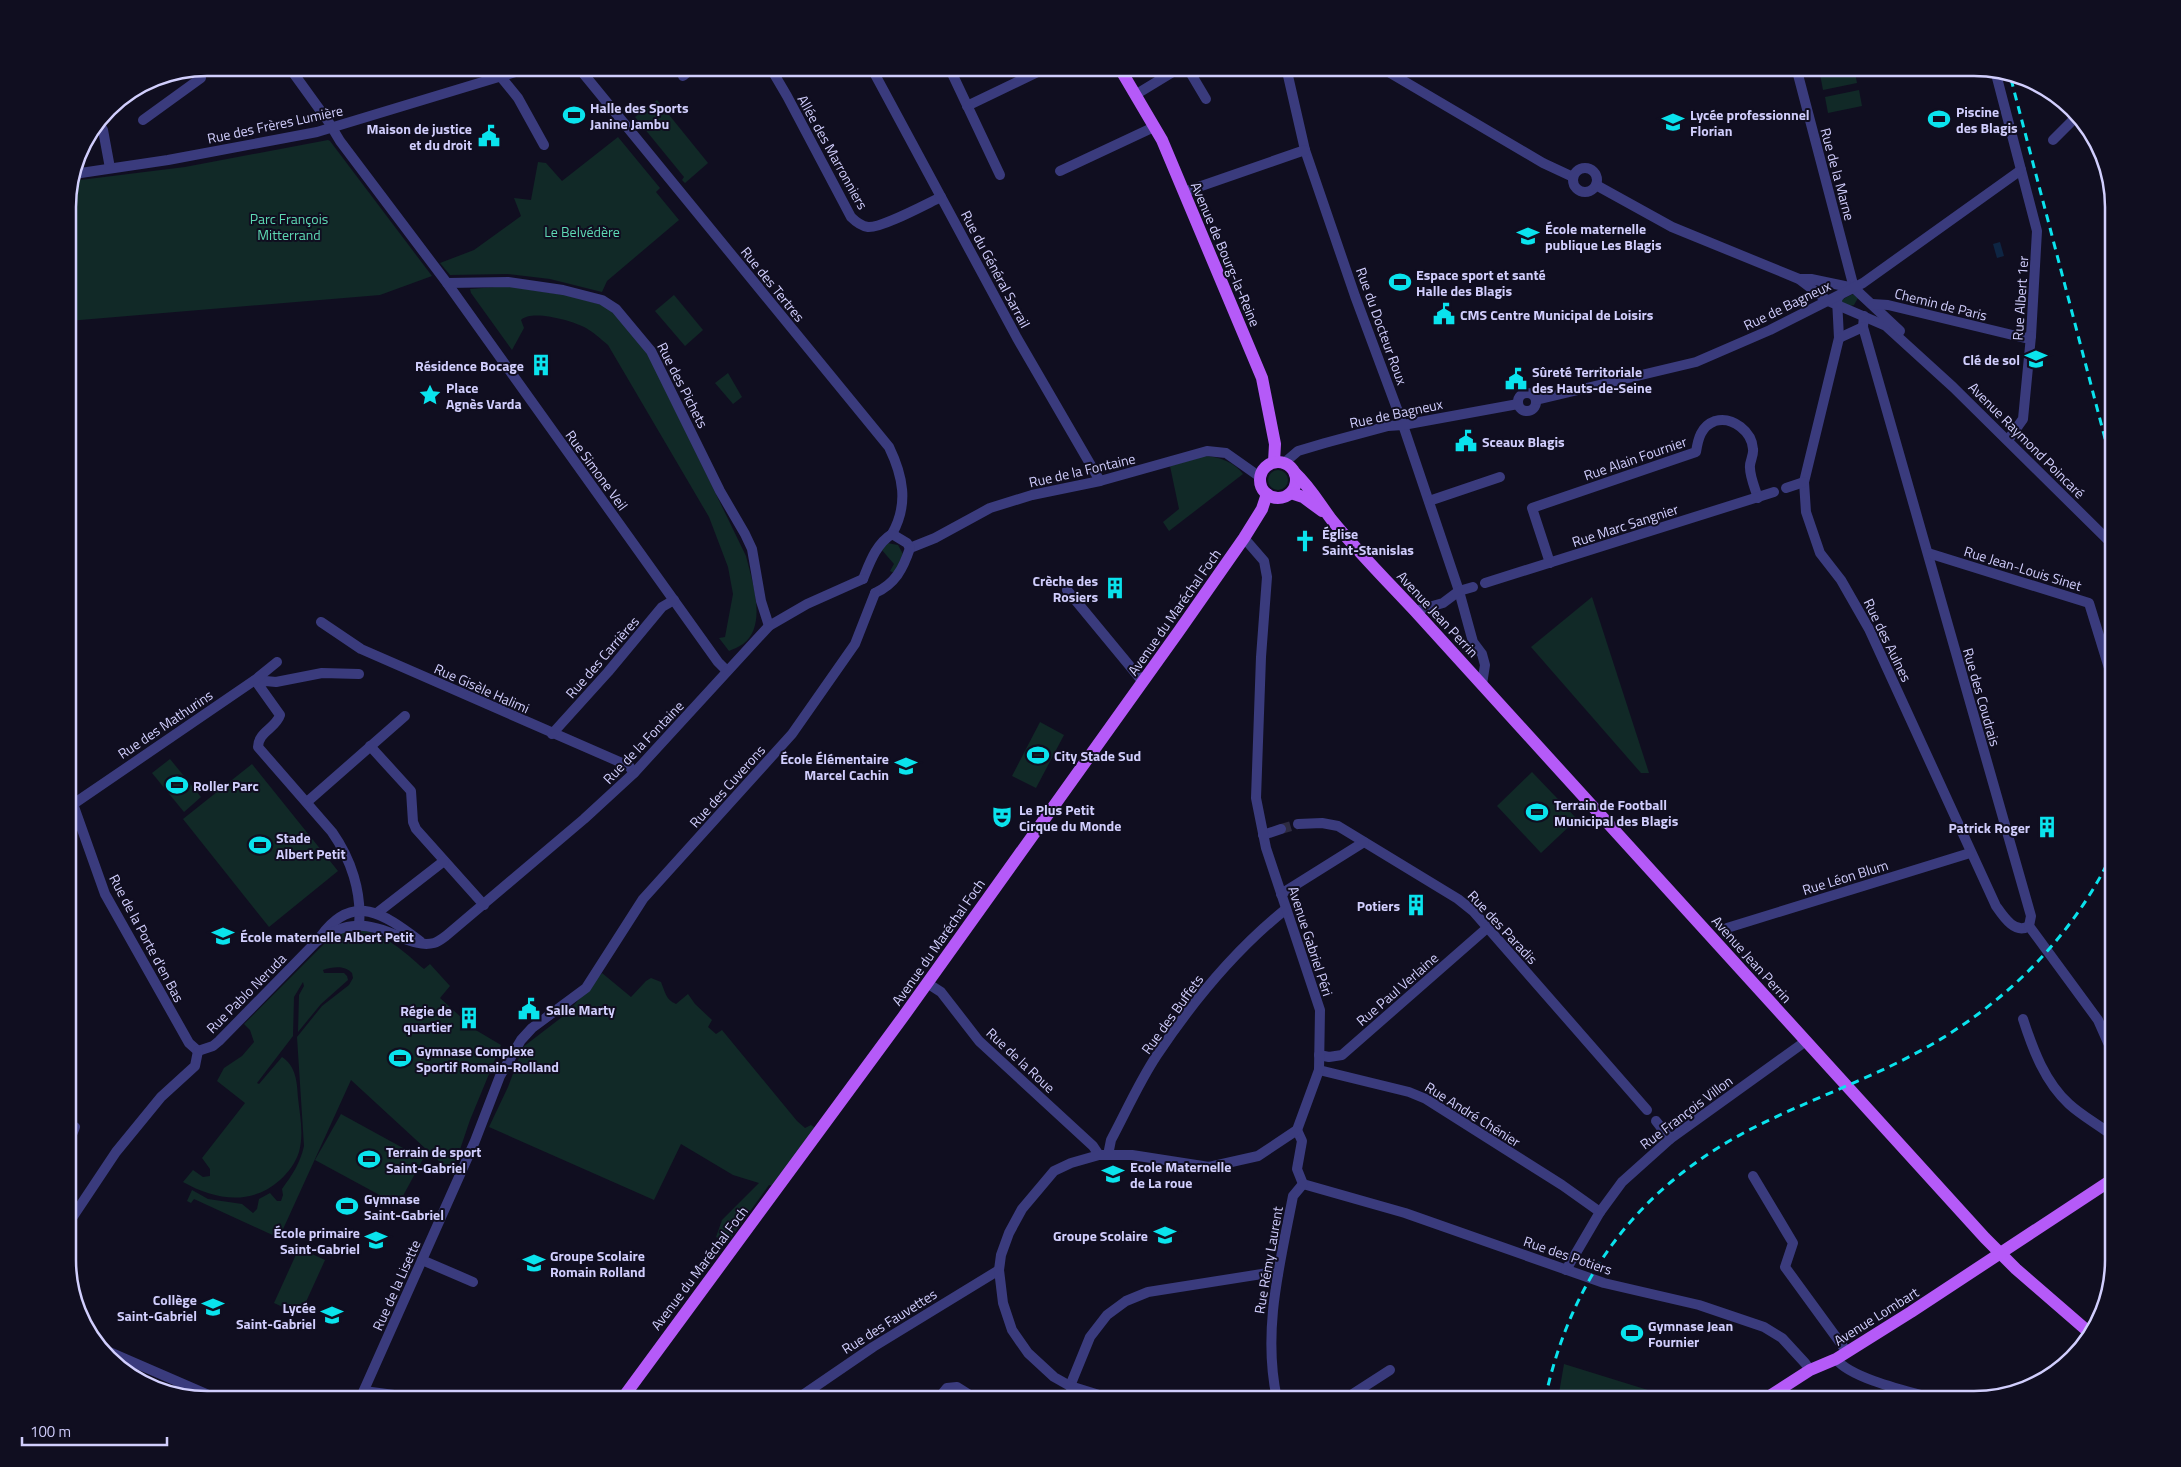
<svg xmlns="http://www.w3.org/2000/svg" width="2181" height="1467" font-family="'Titillium Web',sans-serif">
	<style>
		.green { fill: #112927 }
		.water { fill: #0e2543 }
		.lines { fill: none; stroke-linecap: round; stroke-linejoin: round }
		.minor-tunnel { stroke: #2d2b41; stroke-width: 10; stroke-dasharray: 10 5; stroke-linecap: butt }
		.minor { stroke: #3a3b7d; stroke-width: 10 }
		.major { stroke: #b55af8; stroke-width: 12 }
		.rail { stroke: #0ae3ed; stroke-width: 3; stroke-dasharray: 8 6; stroke-linecap: butt }
		.labels { text-anchor: middle; dominant-baseline: central; stroke-width: 4; stroke-linejoin: round; paint-order: stroke }
		.poi-label { font-size: 14px; font-weight: bold; fill: #d1cefd; stroke: #100e20; text-anchor: start }
		.street-label { font-size: 14px; fill: #d1cefd; stroke: #100e20 }
		.park-label { font-size: 14px; fill: #5ed9b4; stroke: #100e20 }
		.rim { fill: none; stroke: #d1cefd; stroke-width: 2.5 }
	</style>
	<rect width="100%" height="100%" fill="#100e20"/>
	<g class="green">
		<path d="M1854 68 1857 83 1823 90 1820 74Z"/>
		<path d="M1859 90 1862 106 1828 113 1825 97Z"/>
		<path d="M657 100 708 163 685 183 682 180 684 177 635 117Z"/>
		<path d="M618 137 660 188 656 192 679 220 607 281 602 292 550 279 507 274 450 275 440 263 474 250 521 216 514 198 531 200 538 162 546 163 562 181Z"/>
		<path d="M328 140 330 141 432 276 380 295 68 321V199L72 181 185 167Z"/>
		<path d="M507 286 570 296 606 306 619 318 648 354 746 556C752 581 768 625 743 644 739 647 733 649 729 651L719 638 725 637 733 594 728 567 709 517 608 345C601 339 593 332 586 328 573 321 532 309 521 320L524 328 512 350 471 293 470 289Z"/>
		<path d="M1853 294 1858 298 1854 305 1850 306 1842 303 1841 300Z"/>
		<path d="M674 295 703 330 685 346 655 311Z"/>
		<path d="M728 373 742 397 733 404 715 383Z"/>
		<path d="M1205 456C1220 457 1234 462 1243 474L1169 531 1163 522 1179 509 1170 466Z"/>
		<circle cx="1278" cy="480" r="10"/>
		<path d="M887 543 898 545 903 554 894 573 890 571 894 564 881 549Z"/>
		<path d="M1592 597 1649 773H1641L1531 647Z"/>
		<path d="M1040 722 1064 735 1036 788 1012 776Z"/>
		<path d="M170 759 201 797 184 812 152 773Z"/>
		<path d="M252 764 338 871 269 927 183 819Z"/>
		<path d="M1532 772 1577 819 1541 853 1497 806Z"/>
		<path d="M358 929C386 934 403 951 424 969L430 964 450 986 440 998 474 1029 501 1045 470 1120 452 1173 351 1080 279 1238 194 1199 191 1203 187 1201 192 1190 208 1199 242 1204 253 1213 257 1209 259 1199 270 1193 277 1201H281L283 1195 282 1189C292 1175 300 1164 304 1146L297 1037 322 1006 349 985 353 978 352 973C344 965 333 967 323 970L324 973H344L347 976 348 980 321 1004 298 1032 299 995 304 986 303 982 294 997 293 1036 257 1083 259 1084 282 1057C296 1066 297 1082 298 1098 300 1116 304 1134 299 1152 296 1162 288 1173 280 1180 251 1206 215 1200 183 1182L193 1170 203 1177 210 1176V1169L202 1158 245 1103 217 1081 224 1068 242 1056 254 1042 250 1030 244 1024 330 938 341 932Z"/>
		<path d="M602 973 631 997 646 981 651 978 661 982C665 992 666 1000 676 1004L688 994 695 1004 712 1020 708 1027 716 1034 722 1030 797 1121 805 1128 811 1125 817 1129 773 1186 769 1185 727 1243 716 1237 722 1220 759 1183 733 1175 681 1144 654 1200 489 1127 508 1087 523 1047 566 1014Z"/>
		<path d="M341 1114 423 1159 398 1205 315 1160Z"/>
		<path d="M299 1248 325 1260 300 1315 274 1303Z"/>
		<path d="M1564 1364 1664 1395 1666 1399H1558Z"/>
	</g>
	<path class="water" d="M2000 242 2004 256 1997 258 1993 244Z"/>
	<g class="lines">
		<path class="minor-tunnel" d="M1281 829 1298 824"/>
		<g class="minor">
			<path d="M289 67 328 121 340 141 447 283 718 662 727 671"/>
			<path d="M578 67 889 447C903 476 909 504 892 534"/>
			<path d="M770 67 787 96 851 217C856 222 861 226 868 227 882 228 926 204 941 197"/>
			<path d="M871 67 1017 338 1100 481"/>
			<path d="M949 67 1000 175"/>
			<path d="M1187 67 1206 99"/>
			<path d="M1286 67 1305 150 1355 296 1403 425 1459 591 1473 642 1482 654 1485 665 1482 684"/>
			<path d="M1380 67 1543 163 1573 177"/>
			<path d="M1796 67 1854 288"/>
			<path d="M1996 74 2037 231 2031 336 2023 419 2008 440"/>
			<path d="M683 76 694 67"/>
			<path d="M501 77 518 98 544 145"/>
			<path d="M1135 95 1181 67"/>
			<path d="M967 106 1048 67"/>
			<path d="M143 120 201 78"/>
			<path d="M99 123 103 130 110 168"/>
			<path d="M2053 140 2075 118"/>
			<circle cx="1585" cy="180" r="12"/>
			<path d="M1060 171 1154 127"/>
			<path d="M74 174 168 160 317 132 532 67"/>
			<path d="M1596 185 1672 227 1799 279 1828 301 1886 326 1953 387 2113 545"/>
			<path d="M1184 192 1305 150"/>
			<path d="M1799 279H1811L1854 288 1900 331"/>
			<path d="M447 283 508 282 563 290 602 300 616 309 651 351 720 491 745 534 752 549 761 601 769 626"/>
			<path d="M1840 295 1837 299 1839 338 1804 482 1806 512 1820 553 1841 580 1869 629 1996 906C2003 916 2015 935 2029 926"/>
			<path d="M1872 304 1888 305 2025 338 2031 336"/>
			<path d="M1864 316 1863 327 2031 916 2029 926 2098 1020 2113 1054"/>
			<path d="M1839 338 1863 327"/>
			<circle cx="1527" cy="402" r="9"/>
			<path d="M1536 400 1696 362 1770 330 1863 283 2021 170"/>
			<path d="M1284 463 1298 451 1325 443 1388 426 1403 425 1518 404"/>
			<path d="M1786 488 1804 482"/>
			<path d="M1429 501 1500 477"/>
			<path d="M910 548 935 538 990 508 1032 495 1100 481 1207 451 1226 453 1260 477"/>
			<path d="M1928 553 2089 603 2113 681"/>
			<path d="M1550 563 1532 508 1696 452C1698 439 1701 426 1715 421 1733 416 1752 432 1753 449 1754 456 1749 462 1750 468 1750 477 1755 488 1758 498"/>
			<path d="M863 579C870 562 876 544 892 534L907 543 910 548"/>
			<path d="M1485 583 1774 492"/>
			<path d="M1067 590 1143 682"/>
			<path d="M875 593C895 584 903 569 910 548"/>
			<path d="M1415 611 1443 603 1459 591 1473 587"/>
			<path d="M321 622 361 649 629 766 634 773"/>
			<path d="M359 674 322 673 276 682 255 680 280 715C276 728 258 732 258 747L332 832C351 859 362 892 359 925"/>
			<path d="M552 734 608 672 662 607 674 600"/>
			<path d="M370 746 411 791 413 822 416 829 484 905"/>
			<path d="M307 802 405 716"/>
			<path d="M73 804 105 894 189 1043 198 1051"/>
			<path d="M69 807 255 680 277 662"/>
			<path d="M1298 824 1322 823 1338 826 1458 899 1473 911 1647 1110"/>
			<path d="M1263 835 1281 829"/>
			<path d="M1281 894 1364 842"/>
			<path d="M377 913 444 861"/>
			<path d="M1727 928 1970 853"/>
			<path d="M321 936C354 891 385 915 420 941"/>
			<path d="M927 983 941 992 979 1041 1093 1146 1099 1155"/>
			<path d="M2023 1019C2033 1050 2045 1082 2069 1104 2082 1116 2099 1125 2113 1136"/>
			<path d="M198 1051 213 1046 219 1041 316 942C346 920 367 922 400 937 410 941 422 946 434 943 438 942 443 938 447 935L584 819 634 773 769 626 807 604 863 579"/>
			<path d="M1319 1055 1329 1057 1342 1055 1487 928"/>
			<path d="M1319 1070 1409 1092 1426 1099 1562 1185 1600 1212"/>
			<path d="M1656 1121 1670 1139"/>
			<path d="M68 1123 75 1127 68 1144"/>
			<path d="M1297 1130 1302 1141 1297 1169 1303 1184"/>
			<path d="M1108 1155 1111 1140C1126 1112 1139 1082 1157 1055 1193 1001 1235 950 1286 909"/>
			<path d="M1753 1176 1793 1243 1785 1267 1847 1352"/>
			<path d="M1303 1184 1405 1213 1604 1283 1699 1305 1764 1327 1782 1338 1805 1363 1810 1370"/>
			<path d="M68 1224 116 1152 161 1097 195 1066 198 1051"/>
			<path d="M422 1260 473 1282"/>
			<path d="M1566 1270 1600 1212 1622 1182 1670 1139 1806 1041"/>
			<path d="M105 1350 218 1399"/>
			<path d="M1836 1359C1851 1379 1911 1392 1936 1399"/>
			<path d="M1070 1386 1090 1337 1107 1315 1126 1301 1148 1292 1268 1273 1278 1274"/>
			<path d="M364 1391 424 1399"/>
			<path d="M360 1399 475 1141 500 1076 521 1040 532 1028 586 988 643 899 792 734 855 644 875 593"/>
			<path d="M797 1399 873 1347 999 1270"/>
			<path d="M938 1399 947 1388 957 1387 976 1399"/>
			<path d="M1073 1399 1081 1390"/>
			<path d="M1112 1399 1070 1386 1054 1377 1028 1353 1012 1330 1003 1303 999 1270 1001 1255 1009 1233 1022 1209 1054 1171 1071 1163 1099 1155H1132L1209 1167 1258 1156 1297 1130 1319 1070 1320 1010 1266 848 1256 798 1261 657 1267 577 1264 561 1244 538"/>
			<path d="M1277 1399C1262 1330 1280 1264 1293 1196L1303 1184"/>
			<path d="M1345 1399 1390 1370"/>
		</g>
		<g class="major">
			<path d="M1119 67 1162 140 1262 378 1275 444 1274 462"/>
			<circle cx="1278" cy="480" r="18"/>
			<path d="M1295 473C1310 487 1319 503 1331 519 1357 551 1387 581 1415 611L1985 1238 2016 1269 2091 1334"/>
			<path d="M1291 493 1303 497 1322 511"/>
			<path d="M622 1399 903 1017 1179 631 1244 538 1262 509 1267 494"/>
			<path d="M1765 1399 1810 1370 1836 1359 1911 1312 2113 1179"/>
		</g>
		<g class="rail">
			<path d="M2011 79 2113 469"/>
			<path d="M1545 1399C1572 1274 1641 1184 1757 1126 1813 1098 1873 1078 1929 1046 2008 1001 2074 935 2113 852"/>
		</g>
	</g>
	<defs>
		<g id="stadium-bare" transform="scale(1.725)"><path d="M0-5a6.5 5 0 1 0 0 10a6.5 5 0 1 0 0-10ZM-3.5-1.8h7v3.6h-7Z" fill="#0ae3ed" stroke="#100e20" stroke-width="2.5" paint-order="stroke"/></g>
		<g id="school-bare" transform="scale(1.725)"><path d="M0-5L7-2L0 1L-7-2ZM-4 1L0 2.5L4 1V4Q0 6-4 4Z" fill="#0ae3ed" stroke="#100e20" stroke-width="2.5" paint-order="stroke"/></g>
		<g id="civic-bare" transform="scale(1.725)"><path d="M-.6-6.5H3V-4.5H.6V-3L4-1V1h2V6H-6V1h2V-1L-.6-3ZM-1.2 2.5V6h2.4V2.5Z" fill="#0ae3ed" stroke="#100e20" stroke-width="2.5" paint-order="stroke"/></g>
		<g id="building-bare" transform="scale(1.725)"><path d="M-4-6H4V6H1V3H-1V6H-4ZM-2.5-4.3h1.7v1.8h-1.7ZM.8-4.3h1.7v1.8H.8ZM-2.5-1h1.7V.8h-1.7ZM.8-1h1.7V.8H.8Z" fill="#0ae3ed" stroke="#100e20" stroke-width="2.5" paint-order="stroke"/></g>
		<g id="sight-bare" transform="scale(1.725)"><path d="M0-6L1.8-2.2L6-1.7L2.9 1.2L3.7 5.4L0 3.3L-3.7 5.4L-2.9 1.2L-6-1.7L-1.8-2.2Z" fill="#0ae3ed" stroke="#100e20" stroke-width="2.5" paint-order="stroke"/></g>
		<g id="church-bare" transform="scale(1.725)"><path d="M-1.2-6h2.4v3.5h3.3v2.4h-3.3V6h-2.4V-.1h-3.3v-2.4h3.3Z" fill="#0ae3ed" stroke="#100e20" stroke-width="2.5" paint-order="stroke"/></g>
		<g id="theatre-bare" transform="scale(1.725)"><path d="M-5-5.5Q0-4 5-5.5V0Q5 5 0 6Q-5 5-5 0ZM-3.3-2.5H-1v1.5H-3.3ZM1-2.5H3.3v1.5H1ZM-2.8 1Q0 5.5 2.8 1Z" fill="#0ae3ed" stroke="#100e20" stroke-width="2.5" paint-order="stroke"/></g>
	</defs>
	<g fill-rule="evenodd">
		<use href="#stadium-bare" x="574" y="115"/>
		<use href="#stadium-bare" x="1939" y="119"/>
		<use href="#school-bare" x="1673" y="122"/>
		<use href="#civic-bare" x="489" y="136"/>
		<use href="#school-bare" x="1528" y="236"/>
		<use href="#stadium-bare" x="1400" y="282"/>
		<use href="#civic-bare" x="1444" y="314"/>
		<use href="#school-bare" x="2036" y="359"/>
		<use href="#building-bare" x="541" y="365"/>
		<use href="#civic-bare" x="1516" y="379"/>
		<use href="#sight-bare" x="430" y="395"/>
		<use href="#civic-bare" x="1466" y="441"/>
		<use href="#church-bare" x="1305" y="541"/>
		<use href="#building-bare" x="1115" y="588"/>
		<use href="#stadium-bare" x="1038" y="755"/>
		<use href="#school-bare" x="906" y="766"/>
		<use href="#stadium-bare" x="177" y="785"/>
		<use href="#stadium-bare" x="1537" y="812"/>
		<use href="#theatre-bare" x="1002" y="817"/>
		<use href="#building-bare" x="2047" y="827"/>
		<use href="#stadium-bare" x="260" y="845"/>
		<use href="#building-bare" x="1416" y="905"/>
		<use href="#school-bare" x="223" y="936"/>
		<use href="#civic-bare" x="529" y="1009"/>
		<use href="#building-bare" x="469" y="1018"/>
		<use href="#stadium-bare" x="400" y="1058"/>
		<use href="#stadium-bare" x="369" y="1159"/>
		<use href="#school-bare" x="1113" y="1174"/>
		<use href="#stadium-bare" x="347" y="1206"/>
		<use href="#school-bare" x="1165" y="1235"/>
		<use href="#school-bare" x="376" y="1240"/>
		<use href="#school-bare" x="534" y="1263"/>
		<use href="#school-bare" x="213" y="1307"/>
		<use href="#school-bare" x="332" y="1315"/>
		<use href="#stadium-bare" x="1632" y="1333"/>
	</g>
	<g class="labels">
		<g class="poi-label">
			<text x="590" y="107">Halle des Sports<tspan x="590" dy="16">Janine Jambu</tspan></text>
			<text x="1956" y="111">Piscine<tspan x="1956" dy="16">des Blagis</tspan></text>
			<text x="1690" y="114">Lycée professionnel<tspan x="1690" dy="16">Florian</tspan></text>
			<text x="472" y="128" text-anchor="end">Maison de justice<tspan x="472" dy="16">et du droit</tspan></text>
			<text x="1545" y="228">École maternelle<tspan x="1545" dy="16">publique Les Blagis</tspan></text>
			<text x="1416" y="274">Espace sport et santé<tspan x="1416" dy="16">Halle des Blagis</tspan></text>
			<text x="1460" y="314">CMS Centre Municipal de Loisirs</text>
			<text x="2020" y="359" text-anchor="end">Clé de sol</text>
			<text x="524" y="365" text-anchor="end">Résidence Bocage</text>
			<text x="1532" y="371">Sûreté Territoriale<tspan x="1532" dy="16">des Hauts-de-Seine</tspan></text>
			<text x="446" y="387">Place<tspan x="446" dy="16">Agnès Varda</tspan></text>
			<text x="1482" y="441">Sceaux Blagis</text>
			<text x="1322" y="533">Église<tspan x="1322" dy="16">Saint-Stanislas</tspan></text>
			<text x="1098" y="580" text-anchor="end">Crèche des<tspan x="1098" dy="16">Rosiers</tspan></text>
			<text x="1054" y="755">City Stade Sud</text>
			<text x="889" y="758" text-anchor="end">École Élémentaire<tspan x="889" dy="16">Marcel Cachin</tspan></text>
			<text x="193" y="785">Roller Parc</text>
			<text x="1554" y="804">Terrain de Football<tspan x="1554" dy="16">Municipal des Blagis</tspan></text>
			<text x="1019" y="809">Le Plus Petit<tspan x="1019" dy="16">Cirque du Monde</tspan></text>
			<text x="2030" y="827" text-anchor="end">Patrick Roger</text>
			<text x="276" y="837">Stade<tspan x="276" dy="16">Albert Petit</tspan></text>
			<text x="1400" y="905" text-anchor="end">Potiers</text>
			<text x="240" y="936">École maternelle Albert Petit</text>
			<text x="546" y="1009">Salle Marty</text>
			<text x="452" y="1010" text-anchor="end">Régie de<tspan x="452" dy="16">quartier</tspan></text>
			<text x="416" y="1050">Gymnase Complexe<tspan x="416" dy="16">Sportif Romain-Rolland</tspan></text>
			<text x="386" y="1151">Terrain de sport<tspan x="386" dy="16">Saint-Gabriel</tspan></text>
			<text x="1130" y="1166">Ecole Maternelle<tspan x="1130" dy="16">de La roue</tspan></text>
			<text x="364" y="1198">Gymnase<tspan x="364" dy="16">Saint-Gabriel</tspan></text>
			<text x="360" y="1232" text-anchor="end">École primaire<tspan x="360" dy="16">Saint-Gabriel</tspan></text>
			<text x="1148" y="1235" text-anchor="end">Groupe Scolaire</text>
			<text x="550" y="1255">Groupe Scolaire<tspan x="550" dy="16">Romain Rolland</tspan></text>
			<text x="197" y="1299" text-anchor="end">Collège<tspan x="197" dy="16">Saint-Gabriel</tspan></text>
			<text x="316" y="1307" text-anchor="end">Lycée<tspan x="316" dy="16">Saint-Gabriel</tspan></text>
			<text x="1648" y="1325">Gymnase Jean<tspan x="1648" dy="16">Fournier</tspan></text>
		</g>
		<g class="street-label">
			<text transform="translate(275 124) rotate(-12)">Rue des Frères Lumière</text>
			<text transform="translate(833 152) rotate(61)">Allée des Marronniers</text>
			<text transform="translate(1838 174) rotate(75)">Rue de la Marne</text>
			<text transform="translate(1226 254) rotate(67)">Avenue de Bourg-la-Reine</text>
			<text transform="translate(996 269) rotate(62)">Rue du Général Sarrail</text>
			<text transform="translate(773 284) rotate(51)">Rue des Tertres</text>
			<text transform="translate(2020 298) rotate(-86)">Rue Albert 1er</text>
			<text transform="translate(1941 304) rotate(14)">Chemin de Paris</text>
			<text transform="translate(1787 305) rotate(-26)">Rue de Bagneux</text>
			<text transform="translate(1382 326) rotate(70)">Rue du Docteur Roux</text>
			<text transform="translate(683 385) rotate(63)">Rue des Pichets</text>
			<text transform="translate(1396 413) rotate(-12)">Rue de Bagneux</text>
			<text transform="translate(2027 440) rotate(45)">Avenue Raymond Poincaré</text>
			<text transform="translate(1635 458) rotate(-19)">Rue Alain Fournier</text>
			<text transform="translate(597 470) rotate(54)">Rue Simone Veil</text>
			<text transform="translate(1082 470) rotate(-13)">Rue de la Fontaine</text>
			<text transform="translate(1625 525) rotate(-18)">Rue Marc Sangnier</text>
			<text transform="translate(2023 568) rotate(17)">Rue Jean-Louis Sinet</text>
			<text transform="translate(1174 612) rotate(-55)">Avenue du Maréchal Foch</text>
			<text transform="translate(1438 614) rotate(47)">Avenue Jean Perrin</text>
			<text transform="translate(1888 640) rotate(64)">Rue des Aulnes</text>
			<text transform="translate(602 657) rotate(-49)">Rue des Carrières</text>
			<text transform="translate(482 688) rotate(24)">Rue Gisèle Halimi</text>
			<text transform="translate(1982 697) rotate(74)">Rue des Coudrais</text>
			<text transform="translate(165 724) rotate(-34)">Rue des Mathurins</text>
			<text transform="translate(643 742) rotate(-46)">Rue de la Fontaine</text>
			<text transform="translate(727 786) rotate(-48)">Rue des Cuverons</text>
			<text transform="translate(1845 877) rotate(-17)">Rue Léon Blum</text>
			<text transform="translate(1503 927) rotate(47)">Rue des Paradis</text>
			<text transform="translate(147 938) rotate(62)">Rue de la Porte d'en Bas</text>
			<text transform="translate(1311 941) rotate(72)">Avenue Gabriel Péri</text>
			<text transform="translate(938 942) rotate(-55)">Avenue du Maréchal Foch</text>
			<text transform="translate(1752 959) rotate(48)">Avenue Jean Perrin</text>
			<text transform="translate(1397 989) rotate(-41)">Rue Paul Verlaine</text>
			<text transform="translate(246 993) rotate(-45)">Rue Pablo Neruda</text>
			<text transform="translate(1172 1014) rotate(-54)">Rue des Buffets</text>
			<text transform="translate(1021 1060) rotate(43)">Rue de la Roue</text>
			<text transform="translate(1686 1112) rotate(-37)">Rue François Villon</text>
			<text transform="translate(1473 1114) rotate(32)">Rue André Chénier</text>
			<text transform="translate(1568 1255) rotate(19)">Rue des Potiers</text>
			<text transform="translate(1268 1260) rotate(-80)">Rue Rémy Laurent</text>
			<text transform="translate(699 1268) rotate(-53)">Avenue du Maréchal Foch</text>
			<text transform="translate(396 1285) rotate(-66)">Rue de la Lisette</text>
			<text transform="translate(1876 1316) rotate(-32)">Avenue Lombart</text>
			<text transform="translate(889 1321) rotate(-32)">Rue des Fauvettes</text>
		</g>
		<g class="park-label">
			<text x="289" y="218">Parc François<tspan x="289" dy="16">Mitterrand</tspan></text>
			<text x="582" y="231">Le Belvédère</text>
		</g>
	</g>
	<path d="M0 0H2181V1467H0ZM207 76H1974A131 131 0 0 1 2105 207V1260A131 131 0 0 1 1974 1391H207A131 131 0 0 1 76 1260V207A131 131 0 0 1 207 76Z" fill="#100e20" fill-rule="evenodd"/>
	<path class="rim" d="M207 76H1974A131 131 0 0 1 2105 207V1260A131 131 0 0 1 1974 1391H207A131 131 0 0 1 76 1260V207A131 131 0 0 1 207 76Z"/>
	<path d="M22 1437v8h145v-8" fill="none" stroke="#d1cefd" stroke-width="2.5"/>
	<text x="30" y="1437" font-size="15" fill="#d1cefd" stroke="#100e20" stroke-width="4" paint-order="stroke">100 m</text>
</svg>
